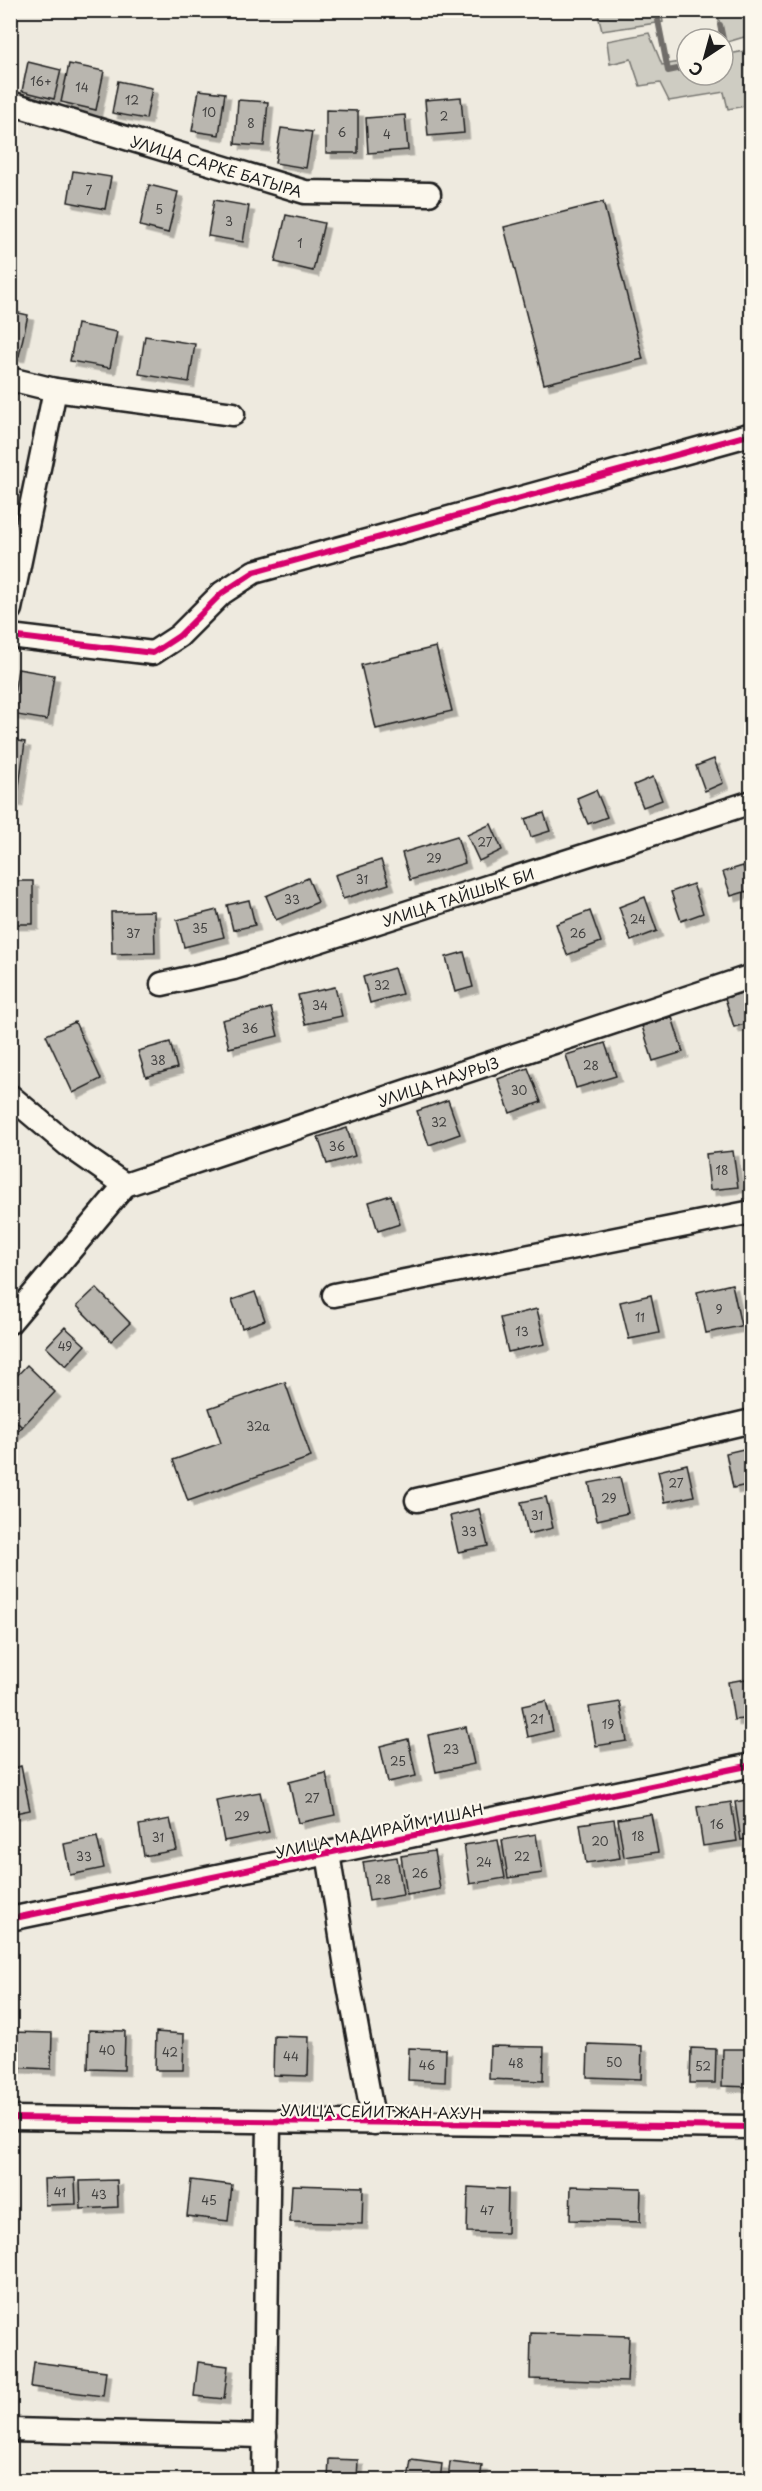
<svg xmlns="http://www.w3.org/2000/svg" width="762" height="2491" font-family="'Playpen Sans',sans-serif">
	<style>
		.green { fill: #ceccc2; stroke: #75746f; stroke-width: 1.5 }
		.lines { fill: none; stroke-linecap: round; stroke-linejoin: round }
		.stream { stroke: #6f6d69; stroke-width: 6 }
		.building { fill: #b9b6af; stroke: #1c1c1c; stroke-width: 1.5; filter: url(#shadow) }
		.street-casing { stroke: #1c1c1c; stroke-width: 27 }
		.street { stroke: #fbf7ec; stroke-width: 22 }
		.cycleway-casing { stroke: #fbf7ec; stroke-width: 10 }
		.cycleway { stroke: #d6006c; stroke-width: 6 }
		.labels { text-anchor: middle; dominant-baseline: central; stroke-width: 4.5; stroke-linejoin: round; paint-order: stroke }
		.number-label { font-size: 12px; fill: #434241 }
		.street-label { font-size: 15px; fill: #1c1c1c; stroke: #fbf7ec }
	</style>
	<defs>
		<filter id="shadow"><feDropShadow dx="5.5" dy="5.5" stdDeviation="0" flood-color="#0004"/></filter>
	</defs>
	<rect width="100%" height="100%" fill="#eeeadf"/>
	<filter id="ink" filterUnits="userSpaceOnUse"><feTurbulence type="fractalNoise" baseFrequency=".0167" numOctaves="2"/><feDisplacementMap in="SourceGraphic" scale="12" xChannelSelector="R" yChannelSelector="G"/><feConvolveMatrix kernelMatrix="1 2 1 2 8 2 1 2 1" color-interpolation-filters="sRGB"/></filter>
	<g filter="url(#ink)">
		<g class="green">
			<path d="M597 11H661L663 22 602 31Z"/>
			<path d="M717 11H751V35L724 43Z"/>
			<path d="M649 33 662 65 687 61V75H723V55L751 50V105L728 109 724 92 669 101 660 83 640 86 631 59 610 64 607 41Z"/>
		</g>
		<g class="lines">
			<g class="stream">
				<path d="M656 10 668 71 687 67"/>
				<path d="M720 25 723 39"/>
				<path d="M723 42 726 60H723"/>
			</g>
		</g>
		<g class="building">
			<path d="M28 62 61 70 54 99 22 91Z"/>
			<path d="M69 64 104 71 96 110 61 102Z"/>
			<path d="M118 81 152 88 146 119 112 113Z"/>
			<path d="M199 90 225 93 219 135 192 131Z"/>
			<path d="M461 97 464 133 428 136 425 100Z"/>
			<path d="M238 100 268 102 264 146 235 144Z"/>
			<path d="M326 110 358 111V153H326Z"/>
			<path d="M405 115 408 150 368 153 366 118Z"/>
			<path d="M281 128 312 132 306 168 275 163Z"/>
			<path d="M73 171 111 177 105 209 68 202Z"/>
			<path d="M149 185 178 192 168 233 140 226Z"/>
			<path d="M214 200 249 206 243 242 208 236Z"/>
			<path d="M603 202 643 359 544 384 504 227Z"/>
			<path d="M286 215 324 223 313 271 275 262Z"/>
			<path d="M10 311 28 315 19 356 10 355Z"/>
			<path d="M77 324 117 332 110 368 70 361Z"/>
			<path d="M145 336 195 344 189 382 139 374Z"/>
			<path d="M436 647 452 711 376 729 361 665Z"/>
			<path d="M18 669 54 675 47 720 11 714Z"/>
			<path d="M10 740 25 742 17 801 10 800Z"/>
			<path d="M714 759 723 783 705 791 696 766Z"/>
			<path d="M653 777 662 800 643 807 634 785Z"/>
			<path d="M596 790 607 817 588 824 577 798Z"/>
			<path d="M544 813 550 831 531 837 525 819Z"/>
			<path d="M491 824 502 850 479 861 467 835Z"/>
			<path d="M457 836 465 863 410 880 402 853Z"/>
			<path d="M381 860 389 884 343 899 335 875Z"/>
			<path d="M743 866 751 890 731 896 723 872Z"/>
			<path d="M308 878 318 902 276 920 266 896Z"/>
			<rect x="10" y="881" width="23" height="43"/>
			<path d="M693 884 703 913 681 921 671 892Z"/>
			<path d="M645 897 657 931 631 941 619 907Z"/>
			<path d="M249 900 255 925 233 930 227 905Z"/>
			<path d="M217 910 224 937 184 947 177 920Z"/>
			<path d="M154 911 155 953 112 954 111 912Z"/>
			<path d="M590 911 601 942 567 955 556 924Z"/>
			<path d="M464 952 473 987 455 992 446 957Z"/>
			<path d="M394 968 402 994 370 1003 363 977Z"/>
			<path d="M335 987 342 1016 305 1024 298 995Z"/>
			<path d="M752 990V1022L734 1027 725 998Z"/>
			<path d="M271 1008 278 1036 229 1048 222 1020Z"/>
			<path d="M672 1017 683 1052 653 1061 642 1026Z"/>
			<path d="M75 1022 101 1079 73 1093 46 1035Z"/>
			<path d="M170 1042 177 1068 146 1077 138 1051Z"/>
			<path d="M605 1043 616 1076 576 1088 566 1055Z"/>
			<path d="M528 1068 541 1102 510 1113 498 1079Z"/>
			<path d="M448 1100 460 1134 429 1145 417 1111Z"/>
			<path d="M347 1128 355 1156 327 1164 318 1137Z"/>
			<path d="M733 1151 738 1187 710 1190 706 1154Z"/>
			<path d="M391 1195 400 1224 378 1231 369 1202Z"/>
			<path d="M732 1284 741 1326 706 1333 697 1292Z"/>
			<path d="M96 1288 130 1323 111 1341 77 1306Z"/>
			<path d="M255 1292 265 1320 242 1328 232 1300Z"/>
			<path d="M651 1295 659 1333 629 1339 620 1302Z"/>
			<path d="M537 1309 545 1344 508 1352 500 1318Z"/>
			<path d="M65 1327 85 1345 66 1366 46 1347Z"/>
			<path d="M27 1365 55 1392 22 1427 10 1416V1383Z"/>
			<path d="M285 1382 311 1457 188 1501 173 1460 221 1443 209 1408Z"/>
			<path d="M10 1416 22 1427 10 1438Z"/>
			<path d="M752 1447V1484L733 1488 726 1453Z"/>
			<path d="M687 1464 694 1496 665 1502 658 1471Z"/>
			<path d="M620 1477 628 1513 597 1520 589 1483Z"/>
			<path d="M546 1497 553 1528 528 1534 521 1502Z"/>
			<path d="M479 1509 488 1546 458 1552 450 1516Z"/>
			<path d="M752 1678V1718L734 1720 728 1682Z"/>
			<path d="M546 1701 553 1731 528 1737 522 1706Z"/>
			<path d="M620 1702 627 1741 596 1746 589 1707Z"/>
			<path d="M466 1727 474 1764 436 1772 428 1735Z"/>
			<path d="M408 1739 416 1776 388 1782 380 1746Z"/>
			<path d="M21 1766 30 1810 10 1814V1769Z"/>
			<path d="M326 1773 335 1815 298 1823 289 1782Z"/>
			<path d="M260 1792 269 1832 224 1841 216 1800Z"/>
			<path d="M752 1799V1838L741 1840 735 1802Z"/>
			<path d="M731 1802 737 1841 703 1846 697 1807Z"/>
			<path d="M651 1814 658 1852 624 1857 618 1819Z"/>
			<path d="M170 1819 177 1850 144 1856 139 1825Z"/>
			<path d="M614 1819 620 1858 586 1863 580 1824Z"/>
			<path d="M536 1834 542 1873 508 1878 502 1840Z"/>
			<path d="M97 1837 104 1868 70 1875 64 1844Z"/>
			<path d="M498 1840 505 1878 470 1884 464 1845Z"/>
			<path d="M434 1851 440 1889 407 1895 401 1856Z"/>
			<path d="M397 1857 403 1895 369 1901 363 1862Z"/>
			<path d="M89 2030 125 2031 124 2070 88 2069Z"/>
			<path d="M10 2032 52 2033 51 2069 10 2067Z"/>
			<path d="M156 2032 184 2034 183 2070H155Z"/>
			<path d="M274 2036 309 2037 308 2076 273 2075Z"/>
			<path d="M588 2044 642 2046 641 2079 587 2077Z"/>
			<path d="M490 2046 544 2047 543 2081 489 2079Z"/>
			<path d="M409 2048 446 2049 445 2082 408 2080Z"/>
			<path d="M691 2048 716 2049 715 2083H690Z"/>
			<path d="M723 2049H752V2087L722 2086Z"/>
			<path d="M75 2178 76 2204 45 2205 44 2179Z"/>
			<path d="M117 2180 118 2207 81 2209 80 2181Z"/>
			<path d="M191 2180 232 2185 228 2221 187 2216Z"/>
			<path d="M292 2185 363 2187 362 2224 290 2222Z"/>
			<path d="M571 2186 641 2188 640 2222 570 2220Z"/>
			<path d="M468 2187 508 2189 507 2233 467 2232Z"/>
			<path d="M531 2333 629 2336 627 2382 530 2379Z"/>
			<path d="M34 2362 106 2371 103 2396 31 2387Z"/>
			<path d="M198 2362 228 2366 224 2399 194 2396Z"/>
			<path d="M329 2459 358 2460 357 2480H328Z"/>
			<path d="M411 2460 442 2464 440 2480H408Z"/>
			<path d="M450 2462 482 2466 480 2480H448Z"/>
		</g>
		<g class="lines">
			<g class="street-casing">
				<g id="street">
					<path id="s1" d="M10 103 305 192 429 194"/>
					<path d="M10 379 55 390 233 414"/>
					<path d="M10 609 55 390"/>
					<path d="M10 636 153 653 179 636 222 593 254 572 752 434"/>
					<path id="s2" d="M162 984 234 968 752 802"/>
					<path d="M10 1096 68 1145 125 1185"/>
					<path id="s3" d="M125 1185 752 976"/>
					<path d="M334 1295 752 1212"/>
					<path d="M10 1322 125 1185"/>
					<path d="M417 1500 752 1421"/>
					<path d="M328 1853 348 1980 374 2123"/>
					<path d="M10 1919 752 1765"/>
					<path d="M10 2118 752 2127"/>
					<path d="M10 2430 265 2436"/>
					<path d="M264 2480 269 2122"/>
				</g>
			</g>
			<use href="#street" class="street"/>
			<g class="cycleway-casing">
				<g id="cycleway">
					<path d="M10 636 153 653 179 636 222 593 254 572 752 434"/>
					<path d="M10 1919 752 1765"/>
					<path d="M10 2118 752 2127"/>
				</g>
			</g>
			<use href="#cycleway" class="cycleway"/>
		</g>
	</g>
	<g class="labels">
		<g class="number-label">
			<text x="41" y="81">16+</text>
			<text x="82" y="87">14</text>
			<text x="132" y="100">12</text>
			<text x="209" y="112">10</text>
			<text x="444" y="116">2</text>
			<text x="251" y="123">8</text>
			<text x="342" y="132">6</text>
			<text x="387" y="134">4</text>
			<text x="89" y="190">7</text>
			<text x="159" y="209">5</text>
			<text x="229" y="221">3</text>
			<text x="300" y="243">1</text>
			<text x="485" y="842">27</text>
			<text x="434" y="858">29</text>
			<text x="362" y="879">31</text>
			<text x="292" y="899">33</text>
			<text x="638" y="919">24</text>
			<text x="200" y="928">35</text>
			<text x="133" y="933">37</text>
			<text x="578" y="933">26</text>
			<text x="382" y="985">32</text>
			<text x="320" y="1005">34</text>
			<text x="250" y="1028">36</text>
			<text x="158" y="1060">38</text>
			<text x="591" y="1065">28</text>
			<text x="519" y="1090">30</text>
			<text x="439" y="1122">32</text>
			<text x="337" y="1146">36</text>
			<text x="722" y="1170">18</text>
			<text x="719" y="1309">9</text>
			<text x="640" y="1317">11</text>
			<text x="522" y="1331">13</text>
			<text x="65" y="1346">49</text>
			<text x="258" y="1426">32а</text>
			<text x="676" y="1483">27</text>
			<text x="609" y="1498">29</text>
			<text x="537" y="1515">31</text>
			<text x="469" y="1531">33</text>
			<text x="537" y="1719">21</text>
			<text x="608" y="1724">19</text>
			<text x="451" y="1749">23</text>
			<text x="398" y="1761">25</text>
			<text x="312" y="1798">27</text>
			<text x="242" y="1816">29</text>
			<text x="717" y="1824">16</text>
			<text x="638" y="1836">18</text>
			<text x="158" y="1837">31</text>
			<text x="600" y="1841">20</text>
			<text x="84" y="1856">33</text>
			<text x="522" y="1856">22</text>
			<text x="484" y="1862">24</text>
			<text x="420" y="1873">26</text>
			<text x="383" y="1879">28</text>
			<text x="107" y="2050">40</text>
			<text x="170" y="2052">42</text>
			<text x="291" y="2056">44</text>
			<text x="614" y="2062">50</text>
			<text x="516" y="2063">48</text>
			<text x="427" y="2065">46</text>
			<text x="703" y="2066">52</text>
			<text x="60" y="2192">41</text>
			<text x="99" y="2194">43</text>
			<text x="209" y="2200">45</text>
			<text x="487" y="2210">47</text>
		</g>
		<g class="street-label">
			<text stroke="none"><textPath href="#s1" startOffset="216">УЛИЦА САРКЕ БАТЫРА</textPath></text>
			<text stroke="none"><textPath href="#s2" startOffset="309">УЛИЦА ТАЙШЫК БИ</textPath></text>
			<text stroke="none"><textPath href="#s3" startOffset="330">УЛИЦА НАУРЫЗ</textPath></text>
			<text transform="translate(379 1830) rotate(-12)">УЛИЦА МАДИРАЙМ ИШАН</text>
			<text transform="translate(381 2111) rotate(1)">УЛИЦА СЕЙИТЖАН АХУН</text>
		</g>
	</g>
	<rect width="762" height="2491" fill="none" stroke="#fbf7ec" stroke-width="36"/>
	<rect x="18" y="18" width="726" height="2455" fill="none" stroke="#1c1c1c" stroke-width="2" filter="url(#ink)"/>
	<g transform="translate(705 57) rotate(216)"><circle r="28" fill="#fbf7ec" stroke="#a29f99" stroke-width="1.5"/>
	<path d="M0-4.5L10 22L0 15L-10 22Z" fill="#1c1c1c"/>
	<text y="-9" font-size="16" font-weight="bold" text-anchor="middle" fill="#1c1c1c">С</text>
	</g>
</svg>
